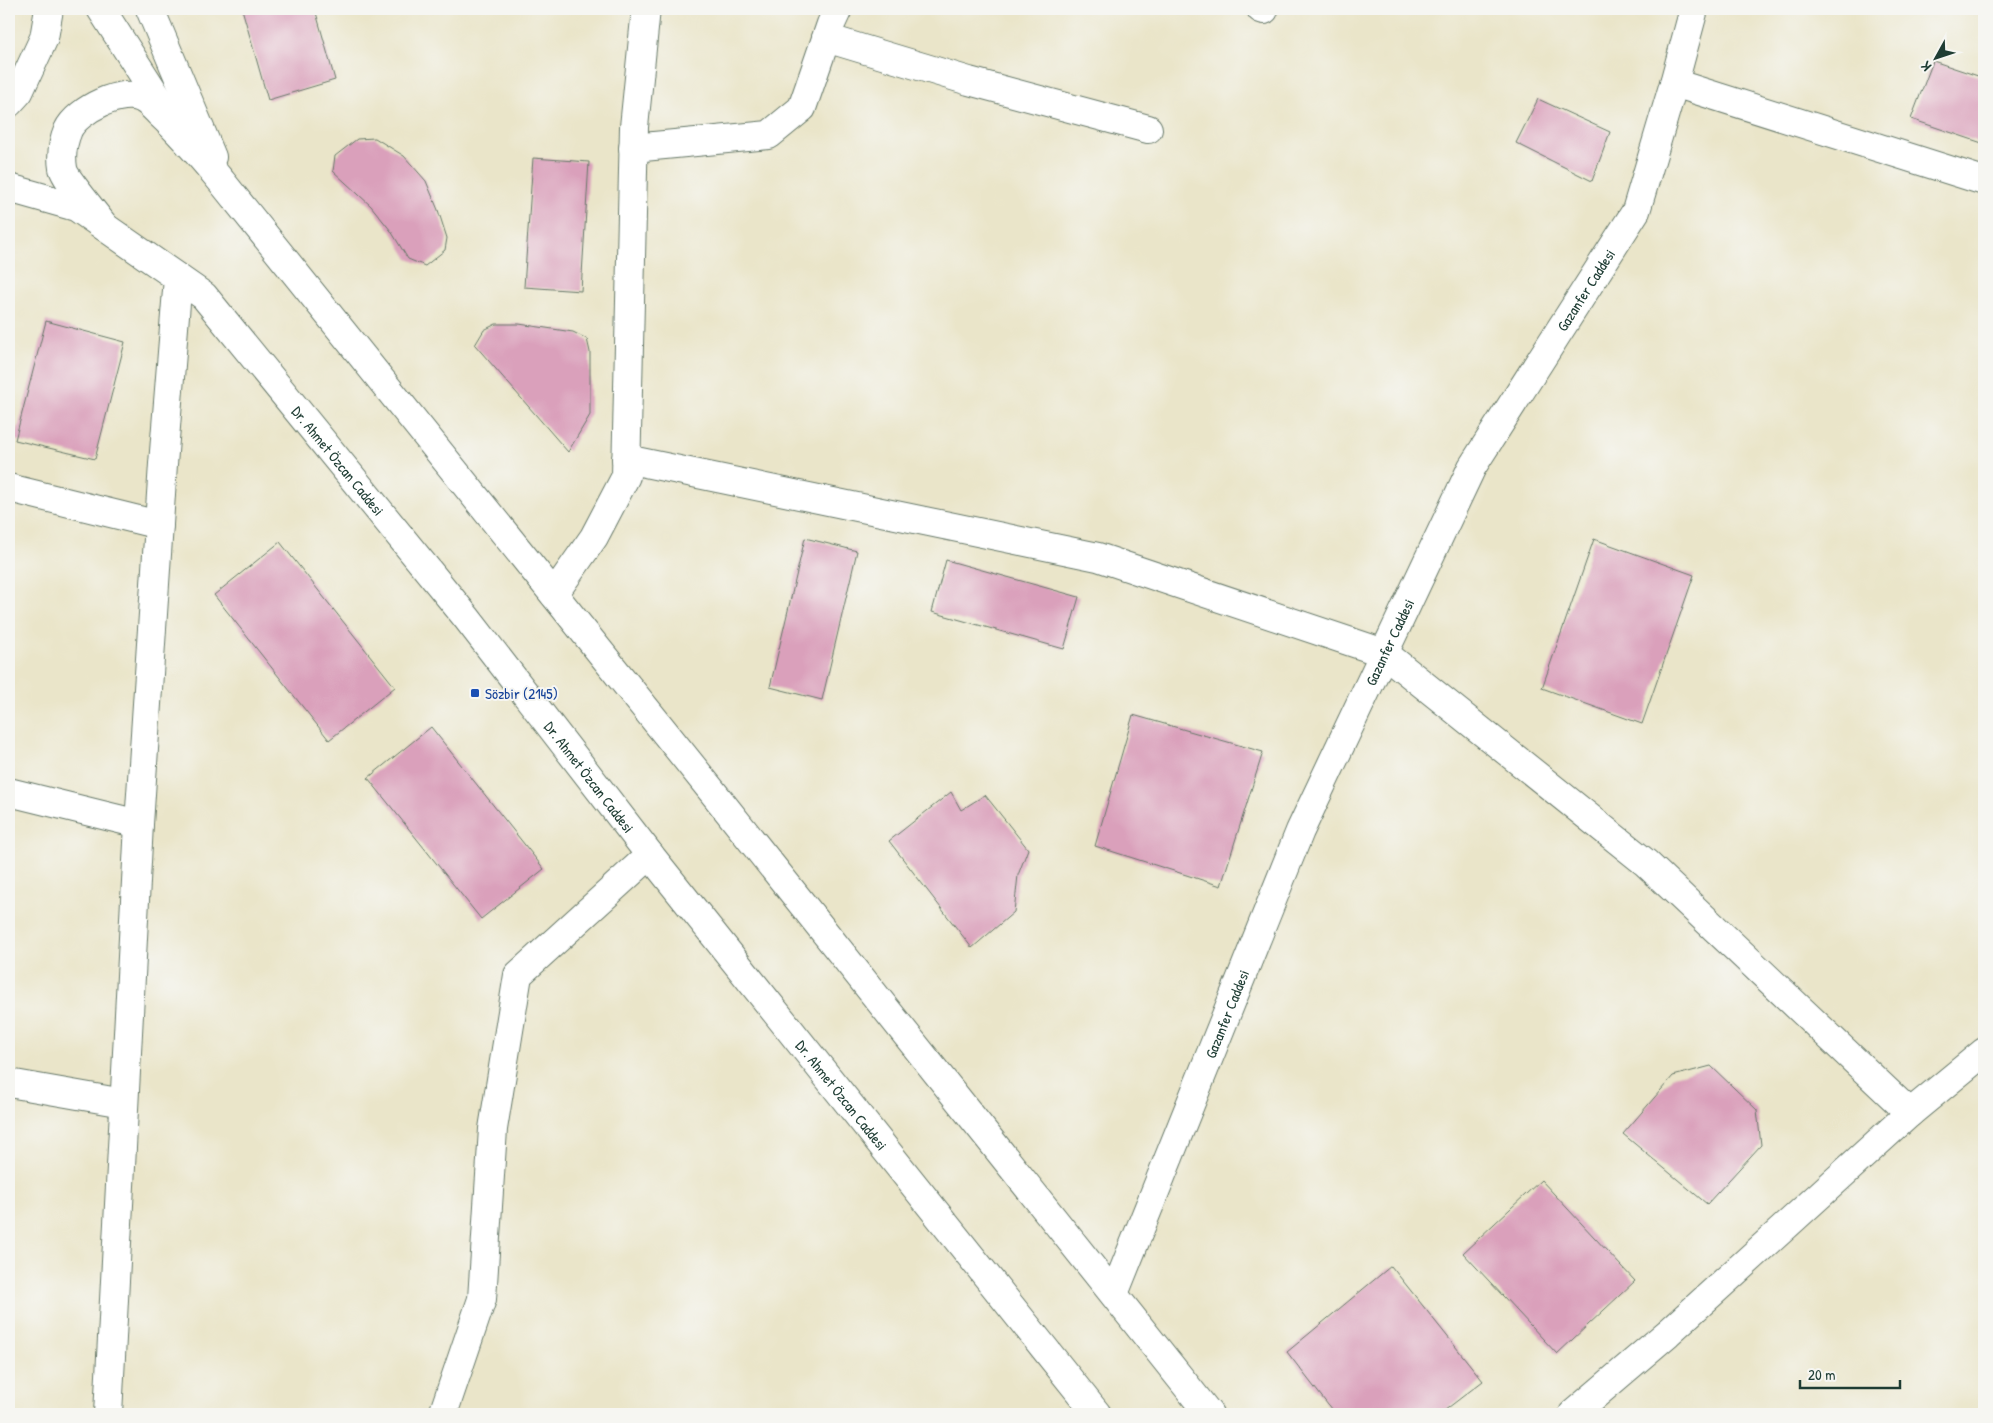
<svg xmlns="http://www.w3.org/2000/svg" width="1993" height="1423" font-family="'Patrick Hand',sans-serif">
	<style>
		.building { fill: #daa0bb }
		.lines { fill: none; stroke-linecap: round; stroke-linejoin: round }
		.minor-casing { stroke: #667868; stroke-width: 30 }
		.major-casing { stroke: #667868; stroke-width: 30 }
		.minor { stroke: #fff; stroke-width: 28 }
		.major { stroke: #fff; stroke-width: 28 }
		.transit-dot { fill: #1a4fb4; stroke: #f6f6f2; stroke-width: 2 }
		.labels { text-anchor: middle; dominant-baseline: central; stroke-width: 4; stroke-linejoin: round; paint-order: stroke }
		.street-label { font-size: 15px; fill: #1f3d34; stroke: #f6f6f2 }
		.transit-label { font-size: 15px; fill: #164399; stroke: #f6f6f2; text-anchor: start }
	</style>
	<rect width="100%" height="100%" fill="#f6f6f2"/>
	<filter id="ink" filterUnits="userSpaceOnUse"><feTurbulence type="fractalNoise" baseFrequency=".02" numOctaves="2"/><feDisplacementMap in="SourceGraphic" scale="10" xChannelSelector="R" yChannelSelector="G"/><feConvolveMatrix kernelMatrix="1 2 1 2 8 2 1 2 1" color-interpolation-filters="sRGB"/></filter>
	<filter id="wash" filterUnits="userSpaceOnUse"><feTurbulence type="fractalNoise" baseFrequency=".0096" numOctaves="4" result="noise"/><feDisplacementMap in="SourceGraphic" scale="20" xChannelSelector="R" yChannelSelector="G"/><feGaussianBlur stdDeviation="1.12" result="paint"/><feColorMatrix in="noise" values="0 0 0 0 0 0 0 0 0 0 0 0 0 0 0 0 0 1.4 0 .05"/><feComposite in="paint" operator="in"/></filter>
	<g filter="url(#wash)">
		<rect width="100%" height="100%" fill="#eae5c9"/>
		<g id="blocks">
			<g class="building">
				<path d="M242 9H315L335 80 268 100Z"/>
				<path d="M1933 61 1984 78V138L1982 143 1911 119Z"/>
				<path d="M1538 99 1610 132 1592 181 1516 143Z"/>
				<path d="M375 138 404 156 426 181 438 210 447 238 445 250 425 266 408 259 391 231 371 206 333 171 335 156 357 139Z"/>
				<path d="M533 158 589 162 581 291 524 287Z"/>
				<path d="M46 321 125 342 95 459 15 440Z"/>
				<path d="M496 324H519L573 332 587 339 590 352V415L568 452 475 345 484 330Z"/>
				<path d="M805 538 857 551 822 700 770 687Z"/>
				<path d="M1594 539 1694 575 1642 724 1542 688Z"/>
				<path d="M280 542 395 687 329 740 214 595Z"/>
				<path d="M946 560 1079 597 1064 649 932 612Z"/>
				<path d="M1133 715 1263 752 1221 886 1095 846Z"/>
				<path d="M431 727 544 869 481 919 368 778Z"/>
				<path d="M951 792 961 810 985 795 1028 849 1018 875 1014 912 972 948 889 841Z"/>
				<path d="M1711 1066 1757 1110 1761 1145 1707 1204 1623 1134 1673 1076Z"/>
				<path d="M1541 1180 1635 1281 1557 1354 1463 1253Z"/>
				<path d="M1391 1266 1483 1381 1440 1414H1335L1287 1352Z"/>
			</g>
		</g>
	</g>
	<g filter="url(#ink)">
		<use href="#blocks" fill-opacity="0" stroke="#667868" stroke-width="1"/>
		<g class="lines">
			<g class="minor-casing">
				<g id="minor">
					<path d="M1261 9 1264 10"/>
					<path d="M826 38 969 81 1148 129"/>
					<path d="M1674 83 1984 181"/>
					<path d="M633 148 769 135 802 108 831 24 838 9"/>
					<path d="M626 459 1098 557 1384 653 1646 863 1910 1113"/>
					<path d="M9 488 159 525"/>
					<path d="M554 594 594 537 626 476 634 127 646 9"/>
					<path d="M9 792 139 824 108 1414"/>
					<path d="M139 824 163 464 178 278"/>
					<path d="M9 1083 124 1103"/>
					<path id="s1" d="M1114 1294 1300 831 1472 467 1636 211 1674 83 1694 9"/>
					<path d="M443 1414 482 1299 493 1129 518 975 650 855"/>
					<path d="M1573 1414 1668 1333 1910 1113 1984 1052"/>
				</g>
			</g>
			<g class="major-casing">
				<g id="major">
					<path d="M101 9 167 112"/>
					<path d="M150 9 212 157"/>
					<path d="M9 103 19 92 44 38 49 9"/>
					<path id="s2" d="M9 188 76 207 204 296 466 617 650 855 1097 1414"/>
					<path d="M105 227C97 216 64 177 63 168 61 156 63 142 68 130 77 110 123 87 143 99 149 102 155 109 160 114 183 135 202 158 222 182L716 796 1209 1414"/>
				</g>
			</g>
			<use href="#minor" class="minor"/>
			<use href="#major" class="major"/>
		</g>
	</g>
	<rect class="transit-dot" x="470" y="688" width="10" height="10" rx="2.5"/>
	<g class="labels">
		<g class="street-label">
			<text stroke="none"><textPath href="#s1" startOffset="1112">Gazanfer Caddesi</textPath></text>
			<text stroke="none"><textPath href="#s2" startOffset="438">Dr. Ahmet Özcan Caddesi</textPath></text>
			<text stroke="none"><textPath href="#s1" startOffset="708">Gazanfer Caddesi</textPath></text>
			<text stroke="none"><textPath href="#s2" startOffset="842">Dr. Ahmet Özcan Caddesi</textPath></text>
			<text stroke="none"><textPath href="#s1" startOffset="302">Gazanfer Caddesi</textPath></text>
			<text stroke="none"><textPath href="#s2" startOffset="1248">Dr. Ahmet Özcan Caddesi</textPath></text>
		</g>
		<g class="transit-label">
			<text x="485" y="693">Sözbir (2145)</text>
		</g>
	</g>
	<rect width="1993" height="1423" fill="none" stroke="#f6f6f2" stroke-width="30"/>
	<g transform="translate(1936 58) rotate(230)" stroke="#f6f6f2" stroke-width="4" paint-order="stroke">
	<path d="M0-4L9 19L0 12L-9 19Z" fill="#1f3d34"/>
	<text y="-8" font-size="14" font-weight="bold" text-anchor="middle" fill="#1f3d34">K</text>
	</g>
	<path d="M1800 1380v8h100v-8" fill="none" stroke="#1f3d34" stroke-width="2.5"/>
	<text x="1808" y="1380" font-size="15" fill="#1f3d34" stroke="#f6f6f2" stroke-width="4" paint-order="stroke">20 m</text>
</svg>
